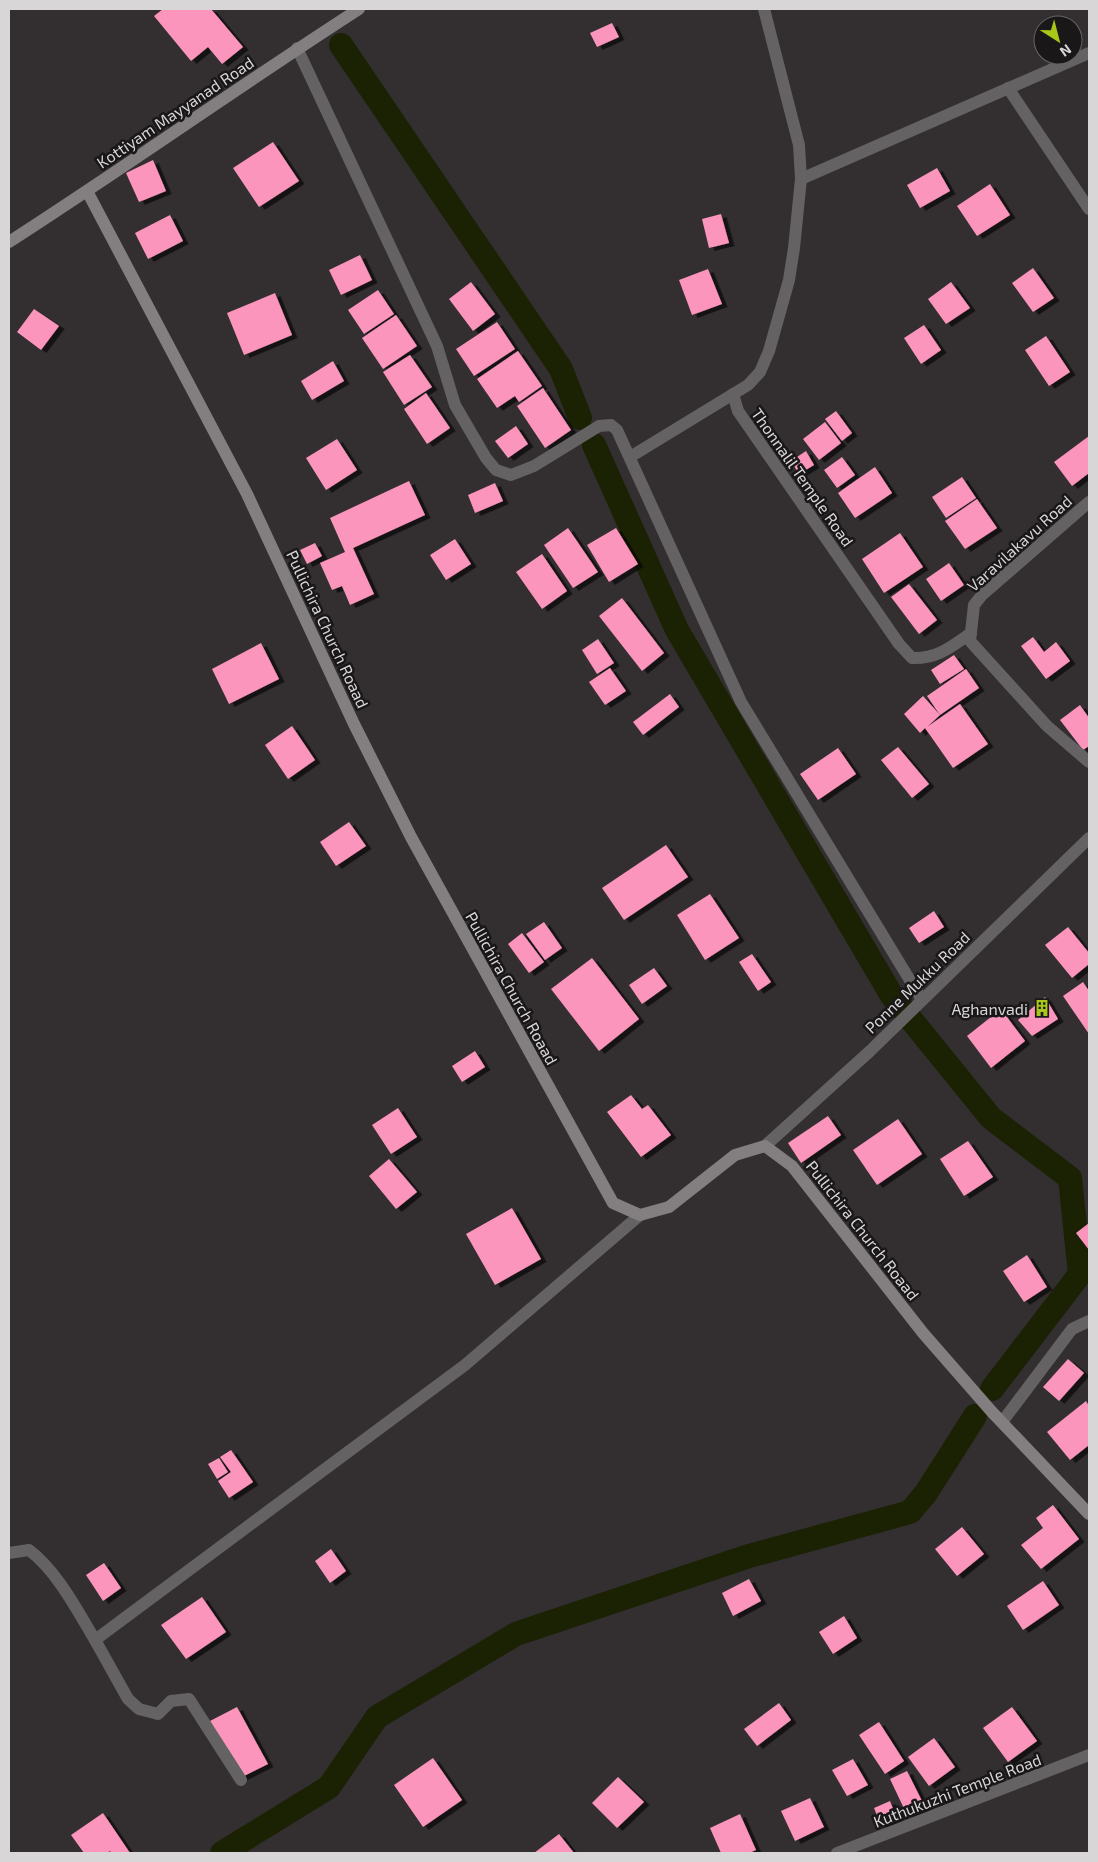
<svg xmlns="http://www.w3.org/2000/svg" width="1098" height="1862" font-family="'Exo 2',sans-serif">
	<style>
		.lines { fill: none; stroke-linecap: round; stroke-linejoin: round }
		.canal { stroke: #1b2203; stroke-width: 24 }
		.building { fill: #fb95bb; filter: url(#shadow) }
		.minor { stroke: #656263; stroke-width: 12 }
		.secondary { stroke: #837f80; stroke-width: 12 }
		.labels { text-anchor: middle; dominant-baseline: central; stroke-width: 5; stroke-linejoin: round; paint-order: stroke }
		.street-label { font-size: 16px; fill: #d9d6d7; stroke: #191718 }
		.poi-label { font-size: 16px; fill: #d9d6d7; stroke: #191718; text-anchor: end }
	</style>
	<defs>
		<filter id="shadow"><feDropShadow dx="5.5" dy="3" stdDeviation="0" flood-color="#0009"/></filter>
	</defs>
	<rect width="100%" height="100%" fill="#332e30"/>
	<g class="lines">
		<g class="canal">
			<path d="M341 45 561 369 580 418"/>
			<path d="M594 445 677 630 892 996 991 1118 1070 1178 1080 1274 992 1389"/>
			<path d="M222 1853 329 1787 377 1717 516 1634 749 1556 910 1512 926 1493 975 1416"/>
		</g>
	</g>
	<g class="building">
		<path d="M163 9H211L243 47 222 64 208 47 191 61 154 16Z"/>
		<path d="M612 23 619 37 597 47 590 33Z"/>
		<path d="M273 142 299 181 259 207 233 168Z"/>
		<path d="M153 160 166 191 139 202 126 173Z"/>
		<path d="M937 168 950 191 920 208 907 185Z"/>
		<path d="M990 184 1010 215 977 236 957 206Z"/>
		<path d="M721 214 729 243 709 248 702 219Z"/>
		<path d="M170 215 183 241 148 259 135 233Z"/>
		<path d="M360 255 372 280 341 295 329 270Z"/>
		<path d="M1033 268 1054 298 1033 312 1012 283Z"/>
		<path d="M708 269 722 304 692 315 679 280Z"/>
		<path d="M471 282 495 314 473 331 449 299Z"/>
		<path d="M951 282 970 308 946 324 928 299Z"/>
		<path d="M378 290 394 314 364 334 348 310Z"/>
		<path d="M275 293 292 335 244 355 227 313Z"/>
		<path d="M34 309 59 326 41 350 17 332Z"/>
		<path d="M396 315 417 346 383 369 362 338Z"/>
		<path d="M497 322 515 349 474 376 456 349Z"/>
		<path d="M924 325 941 350 921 364 904 338Z"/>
		<path d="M1046 336 1070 372 1049 386 1025 350Z"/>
		<path d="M518 351 542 386 519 402 515 396 497 408 477 379Z"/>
		<path d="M410 355 432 387 404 405 383 372Z"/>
		<path d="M333 361 344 381 312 400 301 381Z"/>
		<path d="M543 388 571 430 545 448 517 406Z"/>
		<path d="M426 393 450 428 427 444 404 409Z"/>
		<path d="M836 411 852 433 842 441 825 419Z"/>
		<path d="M825 422 841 443 819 460 803 439Z"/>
		<path d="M516 426 528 444 508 458 495 441Z"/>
		<path d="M1089 436V473L1072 486 1054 462Z"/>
		<path d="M337 439 357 470 326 490 306 458Z"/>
		<path d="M806 451 814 465 799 474 791 461Z"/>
		<path d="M842 457 855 475 837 488 824 470Z"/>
		<path d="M875 467 892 493 855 518 838 493Z"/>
		<path d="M962 477 976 498 946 518 932 497Z"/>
		<path d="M409 481 425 515 353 548 374 594 350 605 342 586 332 590 320 563 345 552 330 518Z"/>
		<path d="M495 483 503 501 475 513 468 495Z"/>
		<path d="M977 499 997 528 965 549 945 521Z"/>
		<path d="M568 528 598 572 573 588 544 545Z"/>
		<path d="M616 528 638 564 609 582 587 545Z"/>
		<path d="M900 533 923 567 884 593 862 559Z"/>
		<path d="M455 539 471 564 446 580 430 555Z"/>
		<path d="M315 543 322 556 307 564 300 550Z"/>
		<path d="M542 554 567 591 542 609 516 572Z"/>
		<path d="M949 563 964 585 941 601 926 579Z"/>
		<path d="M909 584 937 620 919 634 891 597Z"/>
		<path d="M622 598 664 653 642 671 599 616Z"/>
		<path d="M1033 637 1044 652 1056 642 1070 661 1046 679 1021 646Z"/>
		<path d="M598 639 614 663 597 674 582 650Z"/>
		<path d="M261 643 279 679 229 704 212 669Z"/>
		<path d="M954 655 964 669 940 684 931 670Z"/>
		<path d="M610 668 626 691 605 705 589 682Z"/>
		<path d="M966 669 979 688 940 715 927 696Z"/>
		<path d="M670 694 679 707 643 735 633 722Z"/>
		<path d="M923 696 940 715 927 727 960 704 988 744 953 768 925 728 920 733 904 714Z"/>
		<path d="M1080 705 1089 718V746L1083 750 1060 720Z"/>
		<path d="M292 726 315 760 288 779 265 745Z"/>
		<path d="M898 747 929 784 912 798 881 760Z"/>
		<path d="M838 748 856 774 818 800 800 774Z"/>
		<path d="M349 822 366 846 336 866 320 842Z"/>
		<path d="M666 845 688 877 624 920 602 888Z"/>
		<path d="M710 894 739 938 705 960 677 915Z"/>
		<path d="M934 911 944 927 919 943 909 928Z"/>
		<path d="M544 922 562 948 545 960 526 934Z"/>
		<path d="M1068 927 1089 953V964L1072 978 1045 945Z"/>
		<path d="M522 933 544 962 529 973 508 944Z"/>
		<path d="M752 954 771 982 758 991 739 962Z"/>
		<path d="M592 958 639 1019 599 1051 551 989Z"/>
		<path d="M654 968 667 986 642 1004 629 985Z"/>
		<path d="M1083 982 1089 991V1034L1063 996Z"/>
		<path d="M1045 997 1058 1019 1032 1036 1018 1020Z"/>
		<path d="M1001 1009 1025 1041 991 1068 967 1036Z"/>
		<path d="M475 1051 485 1067 462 1082 452 1066Z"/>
		<path d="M631 1095 642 1109 648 1105 671 1135 641 1157 607 1112Z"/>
		<path d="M398 1108 417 1137 391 1154 372 1125Z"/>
		<path d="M828 1116 841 1135 801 1163 788 1143Z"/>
		<path d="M898 1119 922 1154 877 1185 853 1150Z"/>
		<path d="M968 1141 993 1177 964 1196 940 1159Z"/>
		<path d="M389 1159 417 1192 396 1209 369 1176Z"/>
		<path d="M512 1208 541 1259 495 1285 466 1234Z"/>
		<path d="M1089 1223V1250L1076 1233Z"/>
		<path d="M1027 1255 1047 1287 1024 1302 1003 1271Z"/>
		<path d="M1068 1359 1084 1373 1059 1401 1043 1387Z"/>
		<path d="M1086 1401 1089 1406V1445L1070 1460 1047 1432Z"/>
		<path d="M231 1450 253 1482 229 1498 218 1481 231 1472 220 1457Z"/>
		<path d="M219 1458 228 1472 217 1479 208 1464Z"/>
		<path d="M1053 1505 1079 1539 1041 1569 1021 1545 1043 1528 1036 1518Z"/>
		<path d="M962 1527 984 1554 957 1576 935 1549Z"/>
		<path d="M331 1549 346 1571 330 1583 315 1561Z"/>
		<path d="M104 1563 121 1588 103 1601 86 1575Z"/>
		<path d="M749 1579 761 1601 733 1616 722 1593Z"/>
		<path d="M1043 1581 1059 1605 1023 1630 1007 1606Z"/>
		<path d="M202 1597 226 1632 186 1659 161 1625Z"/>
		<path d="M844 1616 857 1638 833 1654 819 1632Z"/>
		<path d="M779 1703 791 1720 757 1746 744 1729Z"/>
		<path d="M237 1707 268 1764 240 1778 210 1721Z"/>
		<path d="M1012 1707 1037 1741 1008 1762 983 1728Z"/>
		<path d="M879 1722 904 1761 885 1774 859 1735Z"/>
		<path d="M934 1738 955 1767 929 1786 908 1757Z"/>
		<path d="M433 1758 462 1800 423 1827 394 1785Z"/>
		<path d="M853 1759 868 1785 847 1796 832 1770Z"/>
		<path d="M907 1771 926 1809 908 1817 890 1779Z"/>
		<path d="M618 1777 644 1802 617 1828 592 1803Z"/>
		<path d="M810 1798 824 1827 795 1841 781 1811Z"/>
		<path d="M890 1801 897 1819 881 1825 874 1808Z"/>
		<path d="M103 1813 130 1853H112L110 1851 107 1853H84L71 1835Z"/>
		<path d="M740 1814 756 1850 749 1853H721L710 1828Z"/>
		<path d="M559 1834 574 1853H534Z"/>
	</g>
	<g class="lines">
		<g class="minor">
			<path d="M297 48 437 346 455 405 486 458 496 470 511 475 534 466 599 426 611 425 617 430 741 702 922 1000"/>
			<path d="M1008 88 1089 209"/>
			<path d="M801 179 1089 53"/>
			<path d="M733 394 738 411 899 644 912 658C937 659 951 647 971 633"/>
			<path d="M630 457 748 385 760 372 769 351 789 280 794 248 801 179 799 145 764 9"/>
			<path d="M1089 502 982 595 974 605 970 641 1047 726 1089 762"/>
			<path d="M765 1146 869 1052 1089 838"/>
			<path d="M1002 1422 1072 1329 1089 1321"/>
			<path d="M9 1553 29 1550C57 1571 77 1610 95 1640L465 1365 640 1215"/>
			<path d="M95 1640 128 1699 139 1709 158 1714 171 1701 189 1699 241 1780"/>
			<path d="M837 1853 1089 1755"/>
		</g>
		<g class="secondary">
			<path d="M87 191 247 494 354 724 411 837 613 1203 640 1215 669 1207 735 1155 765 1146 792 1166 923 1333 992 1412 1089 1514"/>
			<path d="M9 242C127 166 241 85 359 9"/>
		</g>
	</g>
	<defs>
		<g id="building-bare" transform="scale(1.35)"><path d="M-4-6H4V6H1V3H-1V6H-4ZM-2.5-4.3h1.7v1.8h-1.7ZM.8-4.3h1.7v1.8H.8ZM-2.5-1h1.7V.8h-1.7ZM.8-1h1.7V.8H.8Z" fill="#a9c719" stroke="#191718" stroke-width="2.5" paint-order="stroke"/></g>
	</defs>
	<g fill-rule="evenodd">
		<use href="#building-bare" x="1042" y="1008"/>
	</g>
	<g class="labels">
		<g class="street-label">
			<text transform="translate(175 112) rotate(-34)">Kottiyam Mayyanad Road</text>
			<text transform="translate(803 477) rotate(55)">Thonnalil Temple Road</text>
			<text transform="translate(1019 543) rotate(-42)">Varavilakavu Road</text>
			<text transform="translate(328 629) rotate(65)">Pullichira Church Roaad</text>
			<text transform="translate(917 982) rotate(-44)">Ponne Mukku Road</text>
			<text transform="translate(512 988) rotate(61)">Pullichira Church Roaad</text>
			<text transform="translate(863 1230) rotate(52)">Pullichira Church Roaad</text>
			<text transform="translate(957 1790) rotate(-21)">Kuthukuzhi Temple Road</text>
		</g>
		<g class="poi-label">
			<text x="1028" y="1008">Aghanvadi</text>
		</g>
	</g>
	<rect width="1098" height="1862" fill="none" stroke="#d9d6d7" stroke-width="20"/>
	<g transform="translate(1058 40) rotate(144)"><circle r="24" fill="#191718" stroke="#666364"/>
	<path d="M0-4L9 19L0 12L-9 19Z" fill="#a9c719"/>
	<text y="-8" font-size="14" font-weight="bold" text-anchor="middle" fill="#d9d6d7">N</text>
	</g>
</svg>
